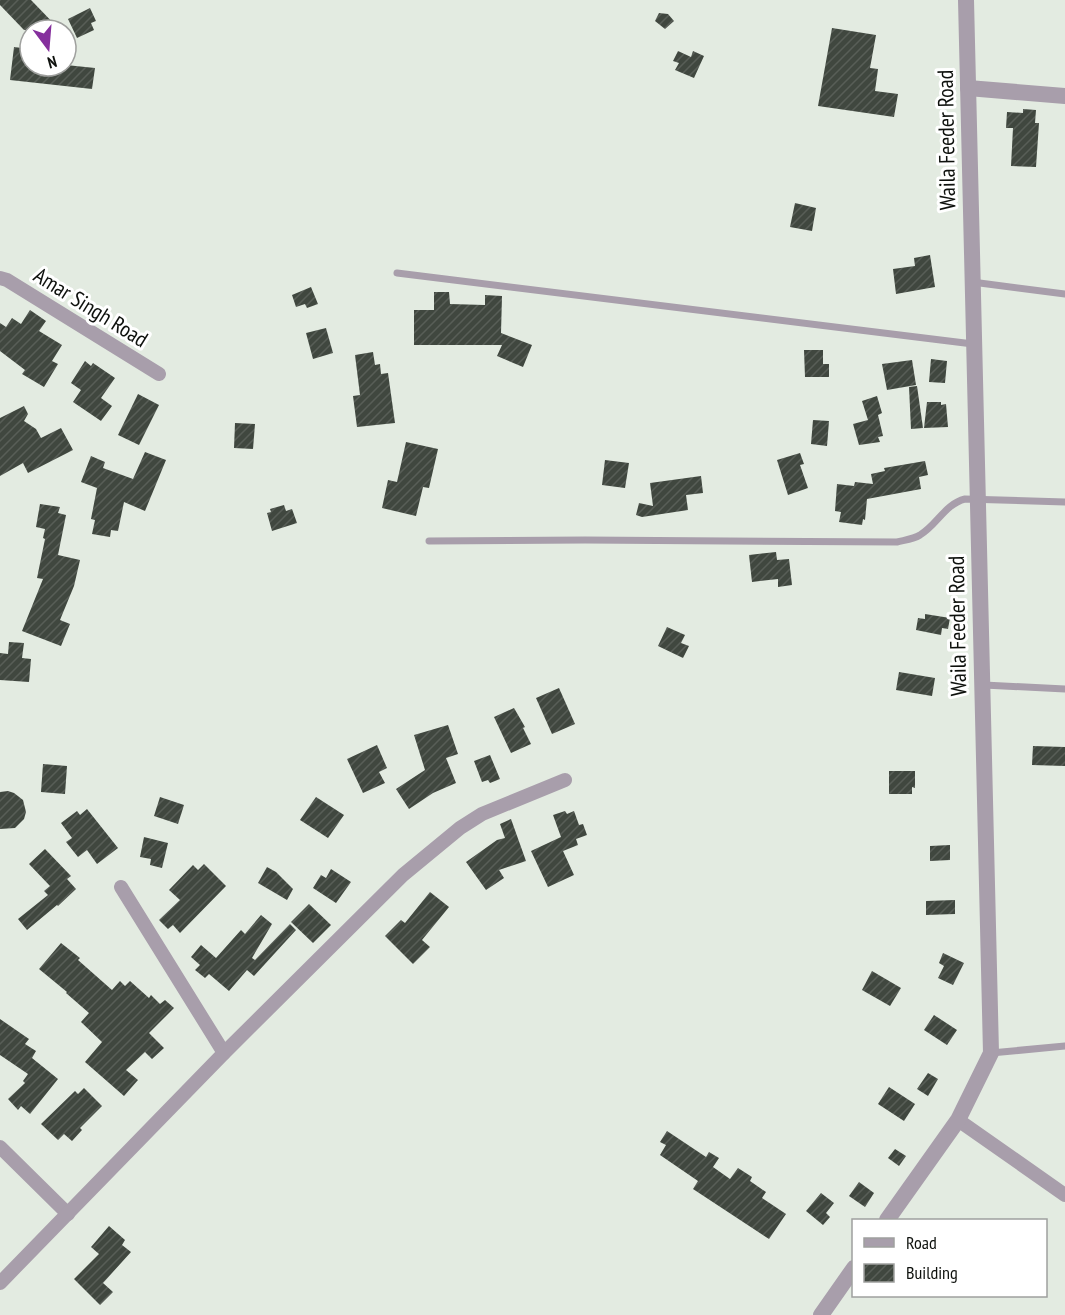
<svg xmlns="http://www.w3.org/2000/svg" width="1065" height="1315" font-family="'PT Sans Narrow',sans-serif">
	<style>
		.building { fill: url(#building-hatch) }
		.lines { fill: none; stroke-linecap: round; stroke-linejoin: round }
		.service { stroke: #a89eab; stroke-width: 7 }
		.minor { stroke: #a89eab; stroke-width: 14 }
		.tertiary { stroke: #a89eab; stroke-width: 16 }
		.labels { text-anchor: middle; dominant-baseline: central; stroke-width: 6; stroke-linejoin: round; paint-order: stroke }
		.street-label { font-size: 22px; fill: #0e110d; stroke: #fff }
	</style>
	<defs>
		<pattern id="building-hatch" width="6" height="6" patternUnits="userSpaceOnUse" patternTransform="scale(1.5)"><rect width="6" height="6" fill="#40473f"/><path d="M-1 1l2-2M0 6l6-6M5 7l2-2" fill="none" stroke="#585e57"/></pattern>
	</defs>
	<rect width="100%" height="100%" fill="#e3ebe1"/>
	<g class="building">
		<path d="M0 0H31L60 30H24L0 5Z"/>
		<path d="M90 8 96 21 91 23 94 30 77 38 68 19Z"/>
		<path d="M659 13 668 14 674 21 665 29 655 21Z"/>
		<path d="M832 28 876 35 870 68 878 69 875 91 898 94 894 117 818 106Z"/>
		<path d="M14 47 30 49V66L66 65 95 68 92 89 10 80Z"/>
		<path d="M678 51 691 57 693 51 704 56 694 78 675 70 679 63 673 61Z"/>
		<path d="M1023 109 1036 110 1035 123H1039L1036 167 1011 166 1013 128H1006L1007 112 1023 113Z"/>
		<path d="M795 203 816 208 812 231 790 227Z"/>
		<path d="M930 255 935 287 896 294 893 269 915 266 914 258Z"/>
		<path d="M311 287 318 304 307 308 305 304 296 307 292 295Z"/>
		<path d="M434 292H449L450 304 485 305V295L502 296 501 333 532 345 523 367 497 356 502 345H414V310H434Z"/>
		<path d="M30 310 46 321 39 331 62 345 52 361 58 364 44 387 22 374 25 370 0 351V323L6 327 12 318 21 324Z"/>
		<path d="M326 328 333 353 313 359 306 333Z"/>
		<path d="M804 350H823V364H829V377H805Z"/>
		<path d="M373 352 375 365 380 364 381 374 388 373 395 423 357 427 353 396 360 395 355 355Z"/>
		<path d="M931 359 947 361 945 383 929 382Z"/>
		<path d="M912 360 916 385 887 390 882 364Z"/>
		<path d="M85 361 91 366 93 363 115 378 101 398 112 406 101 421 73 402 81 390 71 383Z"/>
		<path d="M917 386 923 428 911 429 909 387Z"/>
		<path d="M138 394 159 405 139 445 118 435Z"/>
		<path d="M877 396 882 413 878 415 883 436 878 437 880 442 859 445 853 424 868 420 862 401Z"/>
		<path d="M927 402H941V405L946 404 948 427 924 428Z"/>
		<path d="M24 406 28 414 24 421 36 429 41 438 61 428 73 450 28 473 23 463 0 476V418Z"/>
		<path d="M813 420 829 421 827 446 811 444Z"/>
		<path d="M235 423 255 424 253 449 234 448Z"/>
		<path d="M406 442 438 449 429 488 423 487 416 516 382 508 388 480 397 482Z"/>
		<path d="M145 452 166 460 145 511 124 502 118 531 111 530 110 537 92 534 95 520 91 519 97 488 81 482 91 456 105 462 103 468 133 479Z"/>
		<path d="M800 453 804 464 800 465 808 488 788 495 777 460Z"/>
		<path d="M605 460 629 463 625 488 602 485Z"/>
		<path d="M925 461 928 475 919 477 921 489 867 499 865 520 863 519 862 525 839 522 841 512 835 511 837 484 854 486 855 482 873 484 871 474 885 471 884 468Z"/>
		<path d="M701 476 703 493 686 495 688 510 642 517 636 515 639 503 653 506 650 483Z"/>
		<path d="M40 504 60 507 58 513 66 515 58 555 80 560 74 586 60 620 70 624 61 646 22 631 43 579 37 578 45 539 43 538 45 529 36 527Z"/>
		<path d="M284 505 286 511 292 509 297 523 272 531 267 513 271 512 270 509Z"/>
		<path d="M776 552 777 560 789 559 792 585 778 587V579L752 582 749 555Z"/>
		<path d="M925 614 950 618 948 629 942 628 941 635 916 630 918 618 925 619Z"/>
		<path d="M667 627 685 635 681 643 689 646 683 658 658 646Z"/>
		<path d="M9 642 24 643 22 658 31 659 29 682 0 680V653L8 654Z"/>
		<path d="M899 672 935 678 932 696 896 690Z"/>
		<path d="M559 688 575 724 552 734 536 698Z"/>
		<path d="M514 708 525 727 523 728 531 744 511 753 494 717Z"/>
		<path d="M448 725 458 754 446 758 456 783 433 793 409 809 396 789 425 770 414 735Z"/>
		<path d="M377 745 387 768 379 772 385 783 363 793 347 759Z"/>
		<path d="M1033 746 1065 747V766L1032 765Z"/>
		<path d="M490 755 500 779 490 783 488 780 482 782 474 761Z"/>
		<path d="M43 764 67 766 65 794 41 792Z"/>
		<path d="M889 771H915V788L912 787V794H889Z"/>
		<path d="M8 791 14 793 23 800 26 812 24 819 15 828 0 829V792Z"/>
		<path d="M160 797 184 805 178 824 154 816Z"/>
		<path d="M316 797 344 815 328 838 300 820Z"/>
		<path d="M87 809 118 848 97 864 87 850 78 857 66 842 72 838 61 823 77 811 80 815Z"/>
		<path d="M565 811 567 814 574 811 579 825 583 824 587 835 576 839 578 845 563 851 574 875 548 887 531 851 561 837 553 815Z"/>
		<path d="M511 819 526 861 499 870 504 878 486 890 466 862 497 840 505 838 500 824Z"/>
		<path d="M144 837 168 843 162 868 150 865 151 859 140 857Z"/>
		<path d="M950 845V860L930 861V846Z"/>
		<path d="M45 849 71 876 67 879 76 889 58 906 57 905 27 930 18 919 48 895 44 891 50 886 29 864Z"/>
		<path d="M204 864 226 886 180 933 173 925 168 929 159 920 180 900 169 890 193 865 198 870Z"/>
		<path d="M267 867 276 872 293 889 287 900 258 883Z"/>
		<path d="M331 869 351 882 336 903 313 888 321 875 326 878Z"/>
		<path d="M430 892 449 907 422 940 430 947 413 964 385 936 401 920 405 923Z"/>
		<path d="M955 900V914L926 915V901Z"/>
		<path d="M309 904 331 925 313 943 291 922Z"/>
		<path d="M261 915 272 924 252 958 255 960 290 924 296 930 254 976 247 970 229 991 209 974 205 978 195 970 200 965 191 957 201 945 216 958 241 930 245 934Z"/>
		<path d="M61 943 80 958 78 960 112 990 120 981 125 986 130 981 149 998 151 995 160 1004 165 1000 174 1008 149 1033 164 1048 152 1059 145 1052 126 1070 138 1080 124 1096 85 1062 102 1042 81 1022 89 1013 66 993 67 992 39 969Z"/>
		<path d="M943 953 964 963 953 985 938 978 944 966 939 963Z"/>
		<path d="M872 971 901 988 890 1006 862 990Z"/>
		<path d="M934 1015 957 1030 947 1045 924 1030Z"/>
		<path d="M0 1019 29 1039 25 1044 36 1051 32 1058 58 1079 30 1114 21 1106 18 1110 8 1099 25 1083 23 1081 28 1074 0 1055Z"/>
		<path d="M928 1073 938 1079 928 1096 917 1089Z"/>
		<path d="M889 1087 915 1104 904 1121 878 1104Z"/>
		<path d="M84 1088 102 1106 80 1128 82 1130 72 1141 64 1134 58 1140 41 1124 75 1091 78 1094Z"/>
		<path d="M667 1131 706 1157 709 1152 719 1158 713 1167 730 1179 738 1168 752 1177 750 1181 766 1192 762 1198 786 1214 769 1239 693 1189 698 1181 660 1155 666 1145 660 1142Z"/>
		<path d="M895 1149 906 1156 899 1166 888 1158Z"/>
		<path d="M859 1182 874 1193 865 1207 849 1196Z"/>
		<path d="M821 1193 834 1203 826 1213 830 1217 823 1225 806 1211Z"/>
		<path d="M109 1226 125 1240 122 1245 131 1252 103 1283 113 1292 100 1305 74 1279 99 1254 91 1247Z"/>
	</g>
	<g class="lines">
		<g class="service">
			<path d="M397 273 973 344"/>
			<path d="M972 282 1065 294"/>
			<path d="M429 541 585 540 897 542C905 540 914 539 920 535 937 525 945 504 965 499L1065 502"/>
			<path d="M984 685 1065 689"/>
			<path d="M991 1053 1065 1046"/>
		</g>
		<g class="minor">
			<path d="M0 278 7 280 159 374"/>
			<path d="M121 887 224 1053"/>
			<path d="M958 1120 1065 1195"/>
			<path d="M0 1147 68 1214"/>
			<path d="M0 1283 224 1053 403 875 460 828 482 814 565 780"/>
		</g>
		<g class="tertiary">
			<path d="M968 88 1065 96"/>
			<path d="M887 1220 958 1120 991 1053 966 0"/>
			<path d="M821 1315 854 1268"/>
		</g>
	</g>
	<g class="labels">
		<g class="street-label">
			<text transform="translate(946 140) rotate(-91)">Waila Feeder Road</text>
			<text transform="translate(91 307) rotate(32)">Amar Singh Road</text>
			<text transform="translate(957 626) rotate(-91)">Waila Feeder Road</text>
		</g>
	</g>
	<rect x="852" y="1219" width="195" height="78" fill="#ffffff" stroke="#9fa09e" stroke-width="1.5"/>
	<rect x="864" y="1238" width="30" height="9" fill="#a89eab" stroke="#9fa09e" stroke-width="1.5"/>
	<text x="906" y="1249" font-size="18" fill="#0e110d">Road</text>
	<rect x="864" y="1264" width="30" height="18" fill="url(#building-hatch)" stroke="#9fa09e" stroke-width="1.5"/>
	<text x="906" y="1279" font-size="18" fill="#0e110d">Building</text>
	<g transform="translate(48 48) rotate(164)"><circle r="28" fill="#ffffff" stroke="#9fa09e" stroke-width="1.5"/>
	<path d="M0-4.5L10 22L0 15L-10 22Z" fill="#852f9d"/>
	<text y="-9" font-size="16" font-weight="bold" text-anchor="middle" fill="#0e110d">N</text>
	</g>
</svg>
